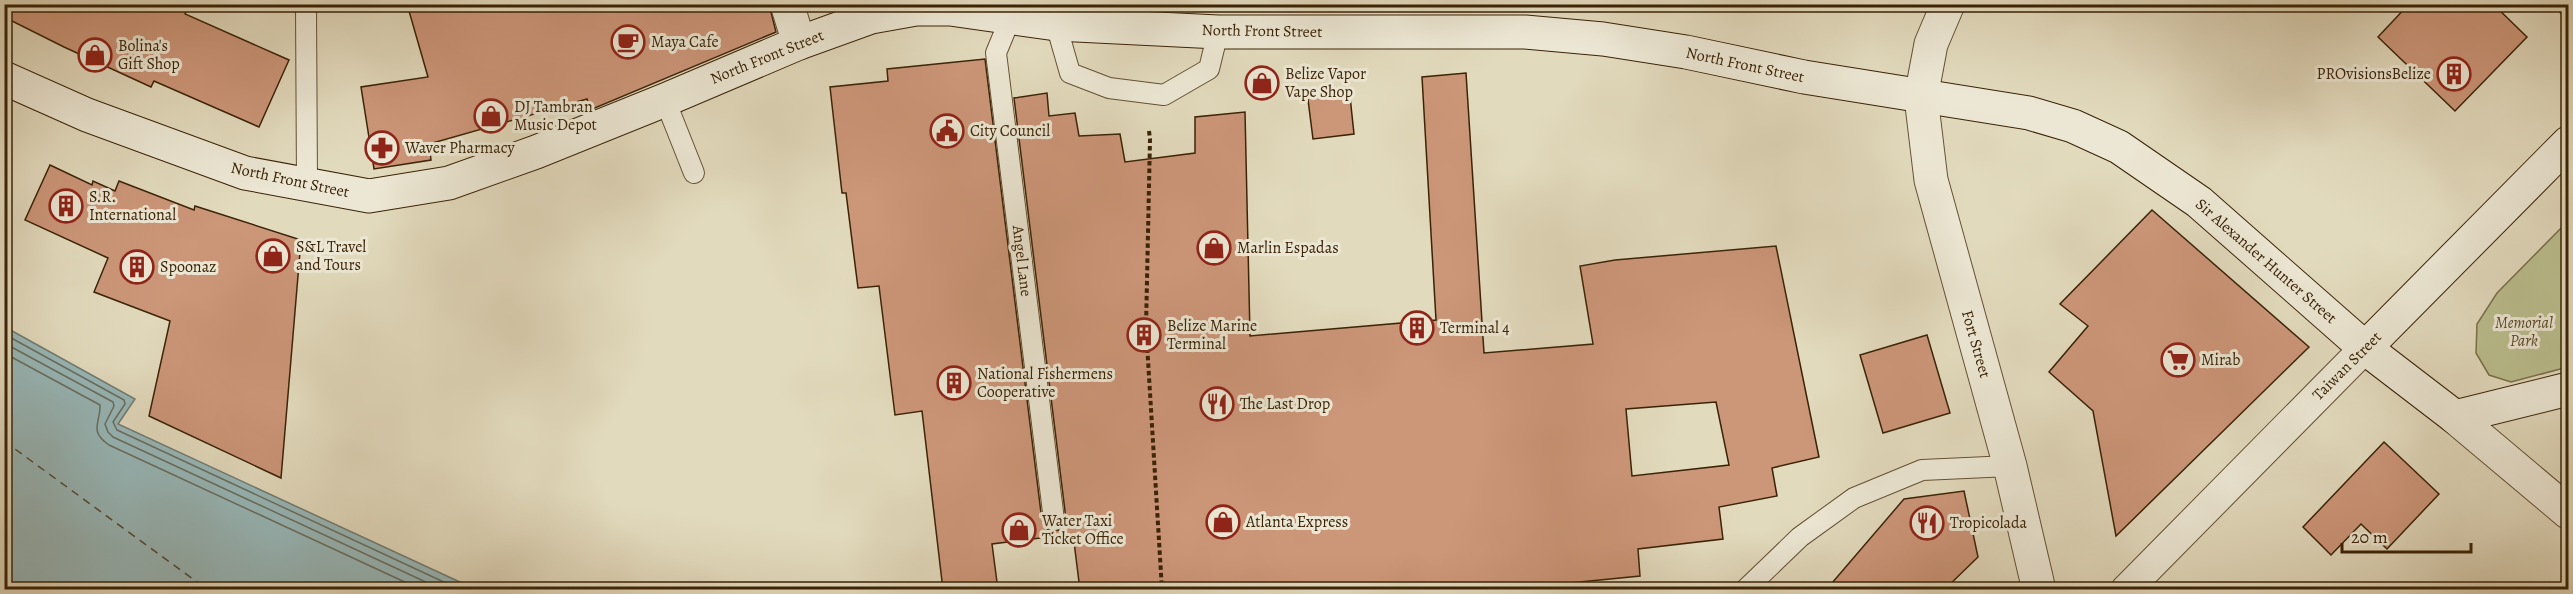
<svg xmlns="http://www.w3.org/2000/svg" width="2573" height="594" font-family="Alegreya,serif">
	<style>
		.green { fill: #babd8d; stroke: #7a704a; stroke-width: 1.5 }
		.water { fill: #98b8b9; stroke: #727c71; stroke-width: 1.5 }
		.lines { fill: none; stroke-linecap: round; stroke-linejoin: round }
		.shore { stroke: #696e60; stroke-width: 1.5 }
		.ferry { stroke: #524833; stroke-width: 1.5; stroke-dasharray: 8 6; stroke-linecap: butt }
		.building { fill: #cc9679; stroke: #3a2306; stroke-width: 1.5; fill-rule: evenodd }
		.service-casing { stroke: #645134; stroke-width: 22 }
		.pedestrian-casing { stroke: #645134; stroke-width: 32 }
		.minor-casing { stroke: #645134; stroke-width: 35 }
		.secondary-casing { stroke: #3a2306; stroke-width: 35 }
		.path { stroke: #3a2306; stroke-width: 4; stroke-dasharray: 4.5 3; stroke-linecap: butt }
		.service { stroke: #ece7d4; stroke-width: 20 }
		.pedestrian { stroke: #ece7d4; stroke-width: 30 }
		.minor { stroke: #ece7d4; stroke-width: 33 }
		.secondary { stroke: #ece7d4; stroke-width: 33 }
		.labels { text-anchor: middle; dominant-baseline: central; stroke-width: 6; stroke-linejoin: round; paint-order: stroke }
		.street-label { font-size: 16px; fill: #3a2306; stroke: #ece7d4 }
		.poi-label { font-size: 16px; fill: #3a2306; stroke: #ece7d4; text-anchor: start }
		.park-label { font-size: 16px; font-style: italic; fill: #5a4a28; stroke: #ece7d4 }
	</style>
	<rect width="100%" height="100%" fill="#e2dabd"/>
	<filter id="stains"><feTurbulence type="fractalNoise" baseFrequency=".00333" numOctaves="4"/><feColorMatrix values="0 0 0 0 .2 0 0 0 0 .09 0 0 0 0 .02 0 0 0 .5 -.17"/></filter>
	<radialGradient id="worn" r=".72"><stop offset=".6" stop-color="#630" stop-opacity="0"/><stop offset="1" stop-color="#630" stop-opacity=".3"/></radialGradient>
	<path class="green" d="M2568 221V367L2511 382 2489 375 2476 353 2477 324 2497 293Z"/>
	<path class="water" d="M5 327 135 399 118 424 475 589H5Z"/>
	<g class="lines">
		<g class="shore">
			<path d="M4 334 124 400 125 404 113 422 117 430 461 590"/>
			<path d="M4 343 113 402 114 406 105 424 108 432 113 437 443 590"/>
			<path d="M4 353 100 405C101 422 88 431 109 445L422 590"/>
		</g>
		<path class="ferry" d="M4 441 208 590"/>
	</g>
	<g class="building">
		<path d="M4 4H190L185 14 289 60 259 127 154 81 151 87 64 47 4 17Z"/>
		<path d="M407 4H769L776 32 590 110 587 99 429 144 431 160 374 169 361 87 428 77Z"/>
		<path d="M2409 4H2493L2527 37 2455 111 2378 37Z"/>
		<path d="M985 59 1042 521 1049 531 1061 530 1066 519 1014 98 1047 93 1049 116 1075 113 1079 136 1120 134 1125 162 1195 153V117L1245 112 1250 336 1436 320 1422 77 1466 73 1484 353 1593 344 1580 266 1615 260 1776 246 1819 457 1772 468 1777 496 1719 507 1723 539 1638 549 1640 576 1499 590H1080L1073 534 992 544 998 590H943L922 411 895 415 879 286 858 288 846 193H842L830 87 888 81 887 69ZM1716 402 1729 465 1632 476 1626 409Z"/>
		<path d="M1349 87 1354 134 1313 139 1307 92Z"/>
		<path d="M50 165 92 185 93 181 115 191 119 181 194 210 195 206 301 240 281 478 149 416 170 321 94 292 108 258 25 220Z"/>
		<path d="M2152 210 2309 347 2116 536 2093 411 2049 372 2088 326 2060 304Z"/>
		<path d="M1927 335 1950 413 1883 433 1860 355Z"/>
		<path d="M2384 442 2439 494 2387 549 2361 524 2331 555 2303 527Z"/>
		<path d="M1964 491 1978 557 1944 590H1826L1904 499Z"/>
	</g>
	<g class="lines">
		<g class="service-casing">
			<g id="service">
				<path d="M306 4 307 186"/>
				<path d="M2567 4 2568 6"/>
				<path d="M1010 19 996 53 1054 520"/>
				<path d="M1056 24 1070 73 1109 88 1164 95 1209 69 1218 32"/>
				<path d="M665 100 694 173"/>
				<path d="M1745 590 1800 537 1854 498 1922 470 2010 466"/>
			</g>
		</g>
		<g class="pedestrian-casing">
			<path id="pedestrian" d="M2126 590 2365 348"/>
		</g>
		<g class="minor-casing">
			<g id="minor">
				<path d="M787 4 799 43"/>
				<path d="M1948 4 1931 44 1921 97 1931 180 2010 466 2039 590"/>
				<path d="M2455 417 2568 512"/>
			</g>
		</g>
		<g class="secondary-casing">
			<g id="secondary">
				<path d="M4 78 87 115 245 173 369 196 449 183 536 152 665 100 799 43 871 17 916 9H950L1056 24 1218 32H1525L1603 39 1686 52 1804 77 2029 113 2073 126 2119 147 2199 202 2365 348 2455 417 2568 389"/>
				<path d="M2365 348 2568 143"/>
			</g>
		</g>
		<path class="path" d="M1149 131 1150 139 1146 327 1162 590"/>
		<use href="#service" class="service"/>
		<use href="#pedestrian" class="pedestrian"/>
		<use href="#minor" class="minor"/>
		<use href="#secondary" class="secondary"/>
	</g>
	<defs>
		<g id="cafe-ring" transform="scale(1.725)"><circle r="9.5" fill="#ece7d4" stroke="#8f2418" stroke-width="1.5"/><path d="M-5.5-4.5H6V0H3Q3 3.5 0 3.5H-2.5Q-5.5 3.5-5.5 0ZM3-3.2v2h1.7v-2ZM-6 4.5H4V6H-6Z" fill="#8f2418"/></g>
		<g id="shop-ring" transform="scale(1.725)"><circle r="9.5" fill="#ece7d4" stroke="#8f2418" stroke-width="1.5"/><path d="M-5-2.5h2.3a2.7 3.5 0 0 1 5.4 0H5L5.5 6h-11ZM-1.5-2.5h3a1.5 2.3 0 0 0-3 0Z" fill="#8f2418"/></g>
		<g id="building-ring" transform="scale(1.725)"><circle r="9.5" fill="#ece7d4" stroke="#8f2418" stroke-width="1.5"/><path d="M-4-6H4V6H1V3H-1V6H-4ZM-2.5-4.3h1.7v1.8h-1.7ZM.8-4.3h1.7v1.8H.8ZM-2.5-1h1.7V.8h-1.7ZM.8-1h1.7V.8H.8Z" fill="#8f2418"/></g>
		<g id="civic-ring" transform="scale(1.725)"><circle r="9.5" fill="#ece7d4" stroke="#8f2418" stroke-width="1.5"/><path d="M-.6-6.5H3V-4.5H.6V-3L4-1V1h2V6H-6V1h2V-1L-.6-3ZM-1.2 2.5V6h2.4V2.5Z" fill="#8f2418"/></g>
		<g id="pharmacy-ring" transform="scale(1.725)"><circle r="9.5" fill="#ece7d4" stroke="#8f2418" stroke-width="1.5"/><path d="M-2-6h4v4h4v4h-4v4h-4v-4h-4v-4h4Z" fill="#8f2418"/></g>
		<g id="supermarket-ring" transform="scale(1.725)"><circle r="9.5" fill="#ece7d4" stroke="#8f2418" stroke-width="1.5"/><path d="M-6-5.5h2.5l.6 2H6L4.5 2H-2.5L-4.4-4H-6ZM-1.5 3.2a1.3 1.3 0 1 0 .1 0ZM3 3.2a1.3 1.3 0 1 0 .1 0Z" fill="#8f2418"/></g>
		<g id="restaurant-ring" transform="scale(1.725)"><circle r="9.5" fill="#ece7d4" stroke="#8f2418" stroke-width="1.5"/><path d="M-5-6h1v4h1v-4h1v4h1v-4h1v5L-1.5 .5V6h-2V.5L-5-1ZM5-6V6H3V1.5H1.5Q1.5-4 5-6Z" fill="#8f2418"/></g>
	</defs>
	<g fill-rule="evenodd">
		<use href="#cafe-ring" x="628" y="42"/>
		<use href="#shop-ring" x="95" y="55"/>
		<use href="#building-ring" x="2454" y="74"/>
		<use href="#shop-ring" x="1262" y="83"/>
		<use href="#shop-ring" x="491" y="116"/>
		<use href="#civic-ring" x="947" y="131"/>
		<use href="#pharmacy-ring" x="382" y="148"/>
		<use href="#building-ring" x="66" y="206"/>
		<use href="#shop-ring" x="1214" y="248"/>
		<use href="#shop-ring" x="273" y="256"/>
		<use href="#building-ring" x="137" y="267"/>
		<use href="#building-ring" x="1417" y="328"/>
		<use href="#building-ring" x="1144" y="335"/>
		<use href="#supermarket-ring" x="2178" y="360"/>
		<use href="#building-ring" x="954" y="383"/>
		<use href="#restaurant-ring" x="1217" y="404"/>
		<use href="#shop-ring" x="1223" y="522"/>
		<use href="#restaurant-ring" x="1927" y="523"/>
		<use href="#shop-ring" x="1019" y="530"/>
	</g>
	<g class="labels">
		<g class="street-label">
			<text transform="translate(1262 31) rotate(1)">North Front Street</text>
			<text transform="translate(767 57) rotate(-22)">North Front Street</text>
			<text transform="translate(1745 65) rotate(12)">North Front Street</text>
			<text transform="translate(290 180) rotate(12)">North Front Street</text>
			<text transform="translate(1022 261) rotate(83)">Angel Lane</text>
			<text transform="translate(2266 261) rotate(41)">Sir Alexander Hunter Street</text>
			<text transform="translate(1976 344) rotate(74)">Fort Street</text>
			<text transform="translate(2347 366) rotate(-45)">Taiwan Street</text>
		</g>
		<g class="poi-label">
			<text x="651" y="42">Maya Cafe</text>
			<text x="118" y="46">Bolina's<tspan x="118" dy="18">Gift Shop</tspan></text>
			<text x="1285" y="74">Belize Vapor<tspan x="1285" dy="18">Vape Shop</tspan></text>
			<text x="2431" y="74" text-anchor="end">PROvisionsBelize</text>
			<text x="514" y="107">DJ Tambran<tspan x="514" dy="18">Music Depot</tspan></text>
			<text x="970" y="131">City Council</text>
			<text x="405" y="148">Waver Pharmacy</text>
			<text x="89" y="197">S.R.<tspan x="89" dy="18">International</tspan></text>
			<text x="296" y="247">S&amp;L Travel<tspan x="296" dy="18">and Tours</tspan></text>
			<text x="1237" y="248">Marlin Espadas</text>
			<text x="160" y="267">Spoonaz</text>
			<text x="1167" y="326">Belize Marine<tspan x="1167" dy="18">Terminal</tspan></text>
			<text x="1440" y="328">Terminal 4</text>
			<text x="2201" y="360">Mirab</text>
			<text x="977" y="374">National Fishermens<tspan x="977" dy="18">Cooperative</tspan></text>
			<text x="1240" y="404">The Last Drop</text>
			<text x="1042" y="521">Water Taxi<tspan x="1042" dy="18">Ticket Office</tspan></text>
			<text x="1246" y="522">Atlanta Express</text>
			<text x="1950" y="523">Tropicolada</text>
		</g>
		<g class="park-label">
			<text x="2524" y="323">Memorial<tspan x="2524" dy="18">Park</tspan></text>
		</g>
	</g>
	<rect width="2573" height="594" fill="none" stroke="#e2dabd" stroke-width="24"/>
	<rect x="6" y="6" width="2561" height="582" fill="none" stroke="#3a2306" stroke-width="3"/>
	<rect x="12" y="12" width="2549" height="570" fill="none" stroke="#3a2306" stroke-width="1.5"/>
	<path d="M2342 543v9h129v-9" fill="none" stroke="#3a2306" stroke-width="3"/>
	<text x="2351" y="543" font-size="18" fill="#3a2306" stroke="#ece7d4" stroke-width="4.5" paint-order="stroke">20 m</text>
	<rect width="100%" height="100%" filter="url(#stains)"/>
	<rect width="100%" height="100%" fill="url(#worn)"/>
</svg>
